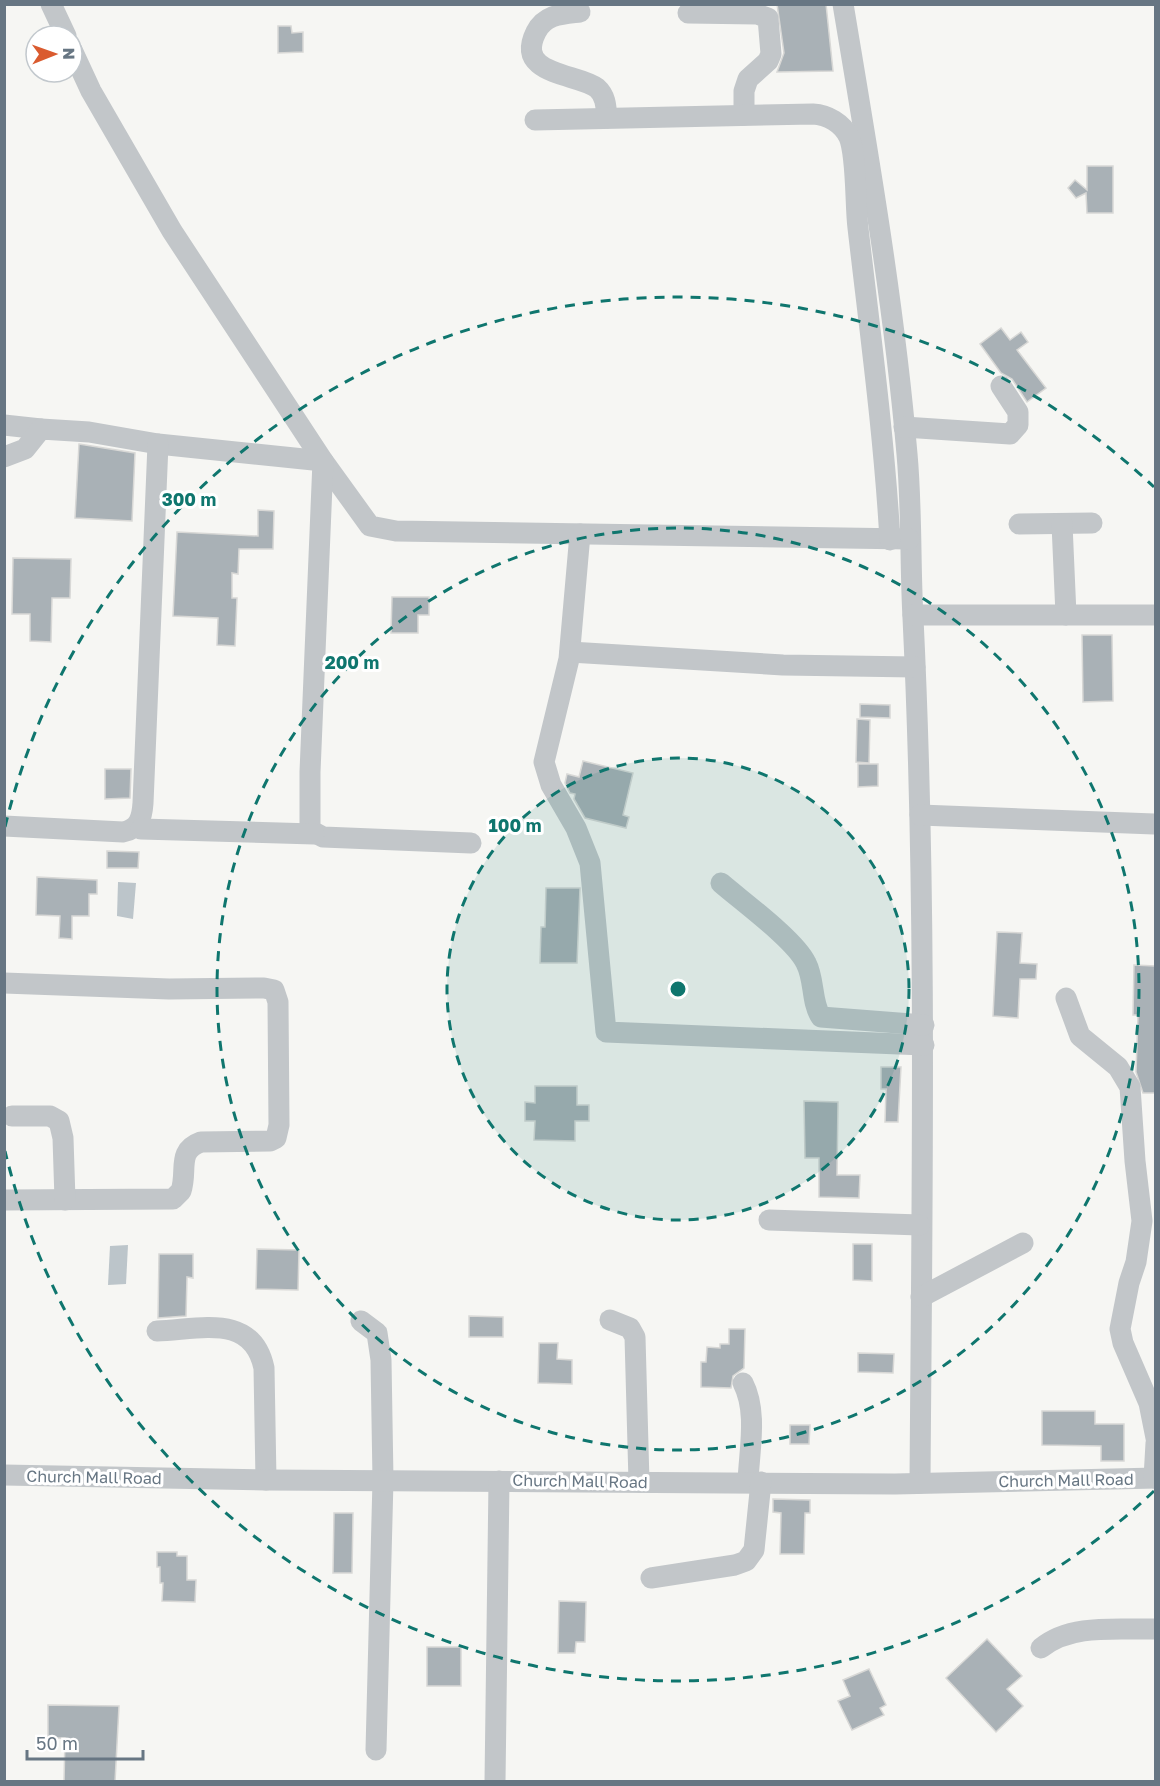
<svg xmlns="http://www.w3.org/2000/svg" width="1160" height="1786" font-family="'Golos Text',sans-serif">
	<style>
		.water { fill: #bcc5ca }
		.building { fill: #a9b1b6; stroke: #d8d8d6; stroke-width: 1.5 }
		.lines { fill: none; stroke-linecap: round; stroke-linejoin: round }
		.minor { stroke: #c2c6c9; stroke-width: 21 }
		.ring { fill: none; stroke: #0f766e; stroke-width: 3; stroke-dasharray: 10 8 }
		.labels { text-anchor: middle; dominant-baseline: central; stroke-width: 6; stroke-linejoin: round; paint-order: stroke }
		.street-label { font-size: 16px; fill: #677683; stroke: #fff }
		.centre { fill: #0f766e; stroke: #fff; stroke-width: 3 }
		.ring-label { font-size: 18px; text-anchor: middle; font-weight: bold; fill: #0f766e; stroke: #fff; stroke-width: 6; stroke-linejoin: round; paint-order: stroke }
	</style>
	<rect width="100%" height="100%" fill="#f6f6f3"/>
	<g class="water">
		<path d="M118 882 136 883 133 919 117 916Z"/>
		<path d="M128 1245 126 1284 108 1285 110 1246Z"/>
	</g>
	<g class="building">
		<path d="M777 4H826L833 71 777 72 784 53Z"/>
		<path d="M278 26H291L292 33 303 32V52L278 53Z"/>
		<path d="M1087 166H1113V213H1087L1086 193 1076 198 1068 188 1075 180 1087 190Z"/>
		<path d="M1001 328 1010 340 1021 332 1028 342 1017 350 1046 388 1027 402 1012 379 1001 373 980 344Z"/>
		<path d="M79 444 135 453 132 521 75 518Z"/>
		<path d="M258 510 274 511 273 549H239L238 574 232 573V598H237L235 646 217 645 218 618 173 616 177 532 258 536Z"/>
		<path d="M13 558 71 559 70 598H52L51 642 30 641V614H12Z"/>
		<path d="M392 597H429V615H418V633H391Z"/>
		<path d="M1082 635H1112L1113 701 1083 702Z"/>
		<path d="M860 704 890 705V718L860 717Z"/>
		<path d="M857 719 870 720 869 763 856 762Z"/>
		<path d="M583 761 633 773 623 815 629 817 626 828 585 818 574 799 575 794 570 793 565 783 567 774 579 777Z"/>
		<path d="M858 764H878V786L858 787Z"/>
		<path d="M105 769H131L130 798 105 799Z"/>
		<path d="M107 851 139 852 138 868H107Z"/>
		<path d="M37 877 97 880V894H89V916H72V939L59 938 60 916 36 915Z"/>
		<path d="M546 888H580L577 963H540L541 927H545Z"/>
		<path d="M997 932 1022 933 1020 963 1037 964 1036 979H1020L1018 1018 993 1016Z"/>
		<path d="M1134 965 1155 966V1093H1143L1136 1072 1138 1015H1133Z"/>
		<path d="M881 1067H901L898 1122H885L886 1089H881Z"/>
		<path d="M535 1086H577V1105H589V1121H575V1141L534 1140 535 1121H525V1102L535 1103Z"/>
		<path d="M804 1101 838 1102 837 1175H860L859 1198 819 1197V1158H805Z"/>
		<path d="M853 1244H872V1281L853 1280Z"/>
		<path d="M257 1249 299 1250 298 1290 256 1289Z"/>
		<path d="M159 1254H193V1278L187 1277 186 1316 158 1318Z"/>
		<path d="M469 1316 503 1317V1337H469Z"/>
		<path d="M729 1329H745L744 1368 733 1376 731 1388 701 1387V1362H706L707 1347 720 1348V1344H729Z"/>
		<path d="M539 1343H558L557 1359 572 1360V1384L538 1383Z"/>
		<path d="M858 1353 894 1354 893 1373 858 1372Z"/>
		<path d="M1042 1411H1095V1424H1124V1461H1101V1446L1042 1445Z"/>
		<path d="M790 1425H810L809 1444H790Z"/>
		<path d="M773 1499 810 1500V1513H805L804 1554H780L781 1513 773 1512Z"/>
		<path d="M334 1513H353L352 1573H333Z"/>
		<path d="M157 1552H177V1556H187V1580H196L195 1602 162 1601 163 1583H160V1567H157Z"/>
		<path d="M559 1601 586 1602 585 1642H576L575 1653H558Z"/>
		<path d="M987 1639 1022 1676 1007 1689 1023 1706 996 1732 946 1678Z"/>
		<rect x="427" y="1647" width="34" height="39"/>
		<path d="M869 1669 886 1705 880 1708 884 1715 852 1730 838 1701 850 1696 843 1680Z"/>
		<path d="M48 1705 119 1706 115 1782H64L65 1738H48Z"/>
	</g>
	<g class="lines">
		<g class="minor">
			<path d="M51 4 66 36"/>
			<path d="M843 4C868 154 894 303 907 454 912 509 910 564 913 618 927 906 922 1194 920 1483"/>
			<path d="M580 12C563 14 545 14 536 32 514 76 578 73 597 88 606 96 606 107 607 118"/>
			<path d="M688 13 757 14 768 18 771 54 768 61 748 79 744 91V115"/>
			<path d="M72 50 91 91 172 231 323 461 370 526 396 531 909 539"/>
			<path d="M535 120 813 114C828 115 842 123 849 137 857 156 855 205 858 228 870 332 884 435 890 540"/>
			<path d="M4 425 41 429"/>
			<path d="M904 427 1010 434 1018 425V412L1001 386"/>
			<path d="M4 457 25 449 41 429 89 432 158 444 323 461 310 772V830L323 837 471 843"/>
			<path d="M1019 524 1092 523"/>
			<path d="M1062 524 1066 615"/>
			<path d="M580 534 569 659 544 762 551 785 576 828 590 863 606 1032 924 1045"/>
			<path d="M913 615H1156"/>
			<path d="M570 652 783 665 915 667"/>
			<path d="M920 815 1154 824"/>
			<path d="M4 826 123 832C139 829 142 818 143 803L158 444"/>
			<path d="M141 829 314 834"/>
			<path d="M721 883C743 902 795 940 806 963 815 980 811 1002 821 1017L924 1025"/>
			<path d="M4 983 169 989 264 988 274 990 278 1002 279 1125 276 1138 270 1141 201 1142C176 1151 188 1170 181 1191L173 1199 4 1200"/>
			<path d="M1066 998 1080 1036 1118 1067 1130 1087 1135 1161 1142 1221 1136 1262 1129 1283 1120 1329 1123 1343 1149 1403 1156 1438"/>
			<path d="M12 1116H50L59 1121 63 1138 65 1200"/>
			<path d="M769 1220 920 1225"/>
			<path d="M921 1297 1023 1243"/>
			<path d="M610 1320 630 1328 635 1337 639 1482"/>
			<path d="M361 1321 377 1333 381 1360 383 1480 376 1750"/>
			<path d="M157 1331C198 1330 252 1312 264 1368L266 1480"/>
			<path d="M743 1383C758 1412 749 1451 748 1482"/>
			<path d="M4 1475 266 1480 895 1484 1156 1478"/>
			<path d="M1154 1478 1156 1443"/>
			<path d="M651 1578 735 1565 746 1561 754 1550 761 1482"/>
			<path d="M1041 1648C1071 1623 1118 1630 1156 1629"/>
			<path d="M495 1782 499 1481"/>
		</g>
	</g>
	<circle cx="678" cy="989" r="231" fill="#0f766e" fill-opacity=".12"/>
	<g class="ring">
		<circle cx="678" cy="989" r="231"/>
		<circle cx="678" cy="989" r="461"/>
		<path d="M1154 1491A692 692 0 0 1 5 1151M5 827A692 692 0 0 1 1154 487"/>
	</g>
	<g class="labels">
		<g class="street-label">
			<text transform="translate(94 1477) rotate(1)">Church Mall Road</text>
			<text transform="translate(1066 1480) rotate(-1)">Church Mall Road</text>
			<text transform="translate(580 1481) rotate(1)">Church Mall Road</text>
		</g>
	</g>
	<circle cx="678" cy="989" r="9" class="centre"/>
	<g class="ring-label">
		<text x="189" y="506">300 m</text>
		<text x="352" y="669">200 m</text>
		<text x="515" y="832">100 m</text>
	</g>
	<rect width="1160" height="1786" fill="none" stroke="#677683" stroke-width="12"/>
	<g transform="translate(54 54) rotate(89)"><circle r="28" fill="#ffffff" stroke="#c2c8cd" stroke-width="1.5"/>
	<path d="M0-4.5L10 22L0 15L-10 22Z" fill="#da5b2f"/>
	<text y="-9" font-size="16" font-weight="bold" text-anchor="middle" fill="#677683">N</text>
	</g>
	<path d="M27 1750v9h116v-9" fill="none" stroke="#677683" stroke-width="3"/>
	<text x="36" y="1750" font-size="18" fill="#677683" stroke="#ffffff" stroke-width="4.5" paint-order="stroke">50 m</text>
</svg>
